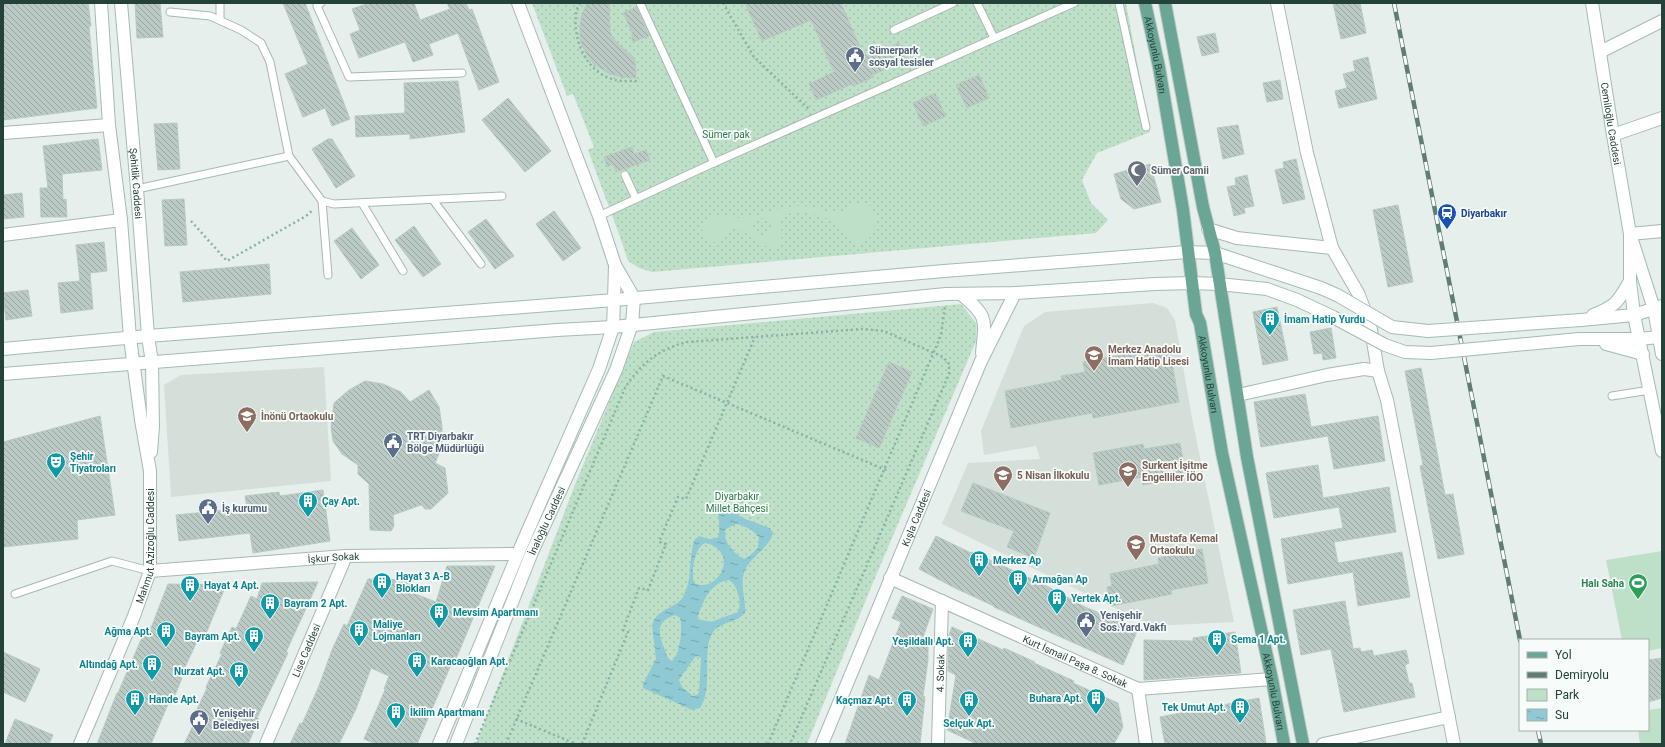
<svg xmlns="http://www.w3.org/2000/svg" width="1665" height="747" font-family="Roboto,sans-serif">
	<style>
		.built { fill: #d4dfda }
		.green { fill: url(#green-dots) }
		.pitch { fill: #bfe0c8; fill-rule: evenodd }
		.water { fill: url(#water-ripples); fill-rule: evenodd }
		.building { fill: url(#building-back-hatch); stroke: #b8c9c2 }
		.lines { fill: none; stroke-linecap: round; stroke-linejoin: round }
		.lane-casing { stroke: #a8b8b2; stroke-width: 9 }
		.street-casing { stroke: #a8b8b2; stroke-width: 14 }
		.secondary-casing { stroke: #a4bbb3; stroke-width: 14 }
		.primary-casing { stroke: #c2cac8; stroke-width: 14 }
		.path { stroke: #86b3a5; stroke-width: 2.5; stroke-dasharray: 2 3; stroke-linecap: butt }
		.lane { stroke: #fff; stroke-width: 7 }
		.street { stroke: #fff; stroke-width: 12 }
		.secondary { stroke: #fff; stroke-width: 12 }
		.primary { stroke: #6aa596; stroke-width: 12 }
		.rail-casing { stroke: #5f7d75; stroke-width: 4.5 }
		.rail { stroke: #f7fbf9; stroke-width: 3; stroke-dasharray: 9; stroke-linecap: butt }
		.secondary-bridge-casing { stroke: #a4bbb3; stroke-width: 14; stroke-linecap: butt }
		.secondary-bridge { stroke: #fff; stroke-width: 12 }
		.labels { text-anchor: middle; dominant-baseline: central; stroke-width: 3.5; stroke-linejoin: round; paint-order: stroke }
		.service-label { font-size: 10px; font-weight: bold; fill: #4e5e75; stroke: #f7fbf9; text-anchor: start }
		.street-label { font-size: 10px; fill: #24423a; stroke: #f7fbf9 }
		.park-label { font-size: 10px; fill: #2d7a4b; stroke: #f7fbf9 }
		.worship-label { font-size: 10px; font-weight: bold; fill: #5b616d; stroke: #f7fbf9; text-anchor: start }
		.transit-label { font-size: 10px; font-weight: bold; fill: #164399; stroke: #f7fbf9; text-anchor: start }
		.culture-label { font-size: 10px; font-weight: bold; fill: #0d838f; stroke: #f7fbf9; text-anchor: start }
		.education-label { font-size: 10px; font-weight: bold; fill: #785e54; stroke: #f7fbf9; text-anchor: start }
		.leisure-label { font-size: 10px; font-weight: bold; fill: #27864d; stroke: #f7fbf9; text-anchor: end }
	</style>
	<defs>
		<pattern id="green-dots" width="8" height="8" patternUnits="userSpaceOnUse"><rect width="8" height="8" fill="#bfe0c8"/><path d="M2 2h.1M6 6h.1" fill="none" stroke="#a4c1ad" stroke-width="1.8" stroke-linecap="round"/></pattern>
		<pattern id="water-ripples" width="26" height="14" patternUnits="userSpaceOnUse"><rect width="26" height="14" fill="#8ec9d4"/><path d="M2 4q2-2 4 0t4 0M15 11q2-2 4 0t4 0" fill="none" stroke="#74a5ad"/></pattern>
		<pattern id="building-back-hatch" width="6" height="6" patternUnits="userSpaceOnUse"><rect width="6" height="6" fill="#bbcac4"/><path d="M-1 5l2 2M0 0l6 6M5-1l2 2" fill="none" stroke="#98a6a0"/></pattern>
	</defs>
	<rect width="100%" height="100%" fill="#e6efeb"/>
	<g class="built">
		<path d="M1153 303 1167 308 1175 320 1192 418 1234 622 1152 626 942 524 968 463 1040 459 1036 446 984 455 981 431 1024 326 1045 312Z"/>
		<path d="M324 367 331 481 171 497 164 385 181 375Z"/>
	</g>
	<g class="green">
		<path d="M532 3H1126L1150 132 1097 153 1082 180 1091 203 1108 220 1096 233 652 272 639 268 628 261C616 223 601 187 588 150L594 147 573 94 567 96Z"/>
		<path d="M961 304 976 323V341L872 585 807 744H476L576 482 634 342 654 332Z"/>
	</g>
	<g class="pitch">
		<path d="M851 203H861L871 206C877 218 876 226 870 238 865 240 858 245 852 242 848 239 845 231 841 227 826 214 800 209 782 216 778 224 785 234 780 243 770 258 746 230 737 228 725 227 726 244 708 242 704 236 698 226 706 220 716 212 731 219 742 218 763 216 782 205 803 206 817 207 828 215 842 213ZM762 218 768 220 772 228 768 236 762 238 756 235 753 226 756 221Z"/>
		<path d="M1662 551V648L1648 651V640H1622L1606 560Z"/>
		<path d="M1662 708V744H1640L1638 730H1648V710Z"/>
	</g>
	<path class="water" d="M721 503 727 504C739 520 750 520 767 527L770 528 773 533C769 549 749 557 744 573 740 585 746 600 745 613 736 623 720 622 713 632 701 648 714 688 700 708L692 710 643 688V684L656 659 652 625C656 609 675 609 683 597 693 580 688 557 695 539L699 536C706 538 710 541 718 537 722 527 715 511 721 503ZM736 524C746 526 753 530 759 538L758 548 748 557 744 559C735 555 721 539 726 529ZM705 543C742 551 717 595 694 583 691 573 694 548 705 543ZM729 580C738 585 742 603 738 612L711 622 697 619C703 602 709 583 729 580ZM675 615 680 618C683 628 680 655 672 661L668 658C662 641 650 623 675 615ZM698 656 701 658 699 692 697 695 693 696 682 687 679 680 695 657Z"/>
	<g class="building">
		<path d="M3 3H88L91 26 89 27 97 108 3 120Z"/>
		<path d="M135 3H160L163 37 137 38Z"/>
		<path d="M283 3H305L350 119 332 126 325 108 303 117 285 74 308 64Z"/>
		<path d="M369 3H414L420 20 450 9 447 3H466L469 10 472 9 499 82 479 90 458 33 429 44 433 55 413 62 405 42 359 58 350 34 360 30 352 9Z"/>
		<path d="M587 3H609L610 32 614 40 635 59 636 78 620 77 608 73 594 64 585 52 580 39V25L582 14Z"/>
		<path d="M745 3H841L862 52 864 51 867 57 899 43 906 60 872 75 874 77 853 86 852 84 816 100 809 84 834 72 811 20 762 41Z"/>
		<path d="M1333 3H1360L1366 33 1341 39Z"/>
		<path d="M636 7 649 36 632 42V32L623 13Z"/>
		<path d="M1215 33 1219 52 1202 56 1197 37Z"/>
		<path d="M1368 57 1377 99 1339 108 1335 91 1347 88 1343 74 1355 71 1353 61Z"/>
		<path d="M979 75 989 98 967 108 956 85Z"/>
		<path d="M1280 80 1283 99 1267 102 1263 83Z"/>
		<path d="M458 81 465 132 410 139V134L356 137 355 116 405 113 404 83Z"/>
		<path d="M935 93 946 116 923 126 913 103Z"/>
		<path d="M508 98 551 151 525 172 482 120Z"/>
		<path d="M177 123 180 169 158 170 154 124Z"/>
		<path d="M1238 125 1244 154 1223 159 1217 128Z"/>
		<path d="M98 139 102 170 62 174 63 200 66 199 67 217H41L40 188H48L43 146Z"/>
		<path d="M328 139H332L355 176 336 188 312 149Z"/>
		<path d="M632 147 634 154 646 150 650 160 616 172 613 164 607 167 604 157Z"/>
		<path d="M1296 159 1305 199 1283 204 1275 170 1284 168 1283 162Z"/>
		<path d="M1150 164 1161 202 1134 209 1121 199 1114 174Z"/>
		<path d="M1247 175 1254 206 1244 208 1245 213 1234 216 1227 187 1236 185 1235 178Z"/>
		<path d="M22 193 24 217 3 219V195Z"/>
		<path d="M184 199 187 245 165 246 162 200Z"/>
		<path d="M1398 205 1413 282 1388 287 1373 210Z"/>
		<path d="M554 211 581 248 563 261 536 224Z"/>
		<path d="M486 219 514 256 495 269 468 232Z"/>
		<path d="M414 226 441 264 423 277 395 240Z"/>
		<path d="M352 228 379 265 361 279 334 241Z"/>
		<path d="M104 242 107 271 90 273 93 309 61 313 58 283 80 281 76 245Z"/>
		<path d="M269 264 271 294 183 302 180 272Z"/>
		<path d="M28 290 32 316 6 320 3 293Z"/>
		<path d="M1277 307 1288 360 1263 365 1253 312Z"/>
		<path d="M1331 328 1336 358 1323 360 1322 353 1314 354 1310 332Z"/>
		<path d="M1169 346 1179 402 1093 418 1092 413 1011 428 1005 391 1062 380 1061 376 1085 372 1083 362Z"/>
		<path d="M889 362 912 372 879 448 856 438Z"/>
		<path d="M1421 368 1445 495 1453 494 1464 554 1438 559 1420 466 1423 465 1405 371Z"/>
		<path d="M365 381 383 384 401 392 410 402 429 390 439 407 442 426V447L435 463 445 468 448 493 431 509H425L421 505 393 515 394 526 391 531 370 530 369 484 358 474V465L342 454 333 441 331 426 334 403 349 390Z"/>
		<path d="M1305 394 1311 427 1378 416 1385 461 1334 469 1328 436 1261 447 1254 402Z"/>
		<path d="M100 416 115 515 77 520 78 539 3 547V442Z"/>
		<path d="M1180 443 1186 477 1143 485 1142 477 1099 485 1093 453 1143 444 1144 449Z"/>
		<path d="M1318 465 1323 498 1389 487 1396 532 1334 542 1338 563 1402 552 1410 597 1358 606 1353 572 1288 584 1281 539 1343 528 1339 507 1274 518 1266 473Z"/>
		<path d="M973 483 1050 513 1034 558 1007 547 1014 531 961 511Z"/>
		<path d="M323 490 330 541 253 553 250 533 179 541 176 515 247 508 245 496 279 492 280 496Z"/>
		<path d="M936 536 971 553 972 552 1043 584 1085 607 1138 629 1123 665 994 607V606L955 588 919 569Z"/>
		<path d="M1202 549 1208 583 1171 590 1172 594 1111 606 1107 587 1112 586 1110 574 1159 564 1158 558Z"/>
		<path d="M447 566H495L455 661 453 660 417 744H376L364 739 385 690 384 689 389 676 371 668 356 709 339 744H290L300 723 302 724 319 686 332 650 344 624 347 626 368 579 413 580 408 591 436 602Z"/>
		<path d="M318 582 286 652 288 653 257 718 259 719 248 744H184L195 722 192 720 207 688 206 687 222 654 220 653 232 627 236 629 251 596 257 599 262 583Z"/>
		<path d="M168 584 226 585 203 641 198 639 180 678H182L171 705 168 704 151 744H97L117 693H118L147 626 151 628Z"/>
		<path d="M902 596 933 609 922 640 928 642V660L923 696 925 697 920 744H845L869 675 879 680 901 622 892 618Z"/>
		<path d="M1345 601 1353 649 1360 648 1361 652 1372 650 1374 656 1406 650 1409 663 1405 665 1409 683H1412L1415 697 1344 712 1331 649 1301 655 1293 610Z"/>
		<path d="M952 627 1003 650 1004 648 1035 662 1034 663 1074 681 1073 683 1118 703 1123 727 1114 744H977L947 730 956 675 948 671 949 635Z"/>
		<path d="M1235 632 1241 673 1144 680V640L1193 641V638Z"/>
		<path d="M3 652 40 669 25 702 3 692Z"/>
		<path d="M1662 658V698L1648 702V660Z"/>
		<path d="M1259 698 1266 743 1165 744 1160 717Z"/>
		<path d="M15 719 53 735 49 744H5Z"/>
	</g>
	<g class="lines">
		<g class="lane-casing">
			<g id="lane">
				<path d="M321 3 317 6 349 77 462 73"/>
				<path d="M640 3 714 163"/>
				<path d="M977 3 994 38"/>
				<path d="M1119 3 1146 127"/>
				<path d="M170 12 210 16 241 30 261 43 270 62 289 156 322 201 334 204 502 196"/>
				<path d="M220 20V3"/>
				<path d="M894 30 953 3"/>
				<path d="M625 175 636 199"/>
				<path d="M137 189 289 156"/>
				<path d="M433 200 481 264"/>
				<path d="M322 201 328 275"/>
				<path d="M362 203 403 271"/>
				<path d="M599 216 709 165 1074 3"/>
				<path d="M1612 396 1650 390"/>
				<path d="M15 594 112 561 150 571"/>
			</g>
		</g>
		<g class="street-casing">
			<g id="street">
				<path d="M518 3 599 216 615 265 614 300"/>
				<path d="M1277 3 1307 153 1332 248 1358 293 1370 324 1378 371 1387 400 1454 744"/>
				<path d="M1600 52 1662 21"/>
				<path d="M3 133 109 125"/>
				<path d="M1613 135 1662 118"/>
				<path d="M1208 229 1237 238 1332 248"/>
				<path d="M1630 234 1662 231"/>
				<path d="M3 235 121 220"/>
				<path d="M615 265 634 298"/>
				<path d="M1238 395 1327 375 1364 369 1378 371"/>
				<path id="s1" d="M150 571 346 556 518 554"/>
				<path id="s2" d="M890 578 1138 689 1272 679"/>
				<path d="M1138 689 1146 744"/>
				<path id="s3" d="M938 744 942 601"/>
				<path d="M1323 744 1449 717"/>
			</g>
		</g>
		<g class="secondary-casing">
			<g id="secondary">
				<path id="s4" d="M121 3 137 189 148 336 152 363 153 426 151 452"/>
				<path id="s5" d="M1592 3 1613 135 1630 234"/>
				<path d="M961 294C989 317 985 320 982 353"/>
				<path d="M1593 315C1616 306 1618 302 1630 281"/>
				<path d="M1581 320 1634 315 1662 306"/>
				<path d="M1579 339H1639L1659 337"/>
				<path d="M1606 344 1643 354"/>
				<path d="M3 349 148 336 614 300 944 271 1187 252 1215 253 1321 288 1337 295"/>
				<path d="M1662 354 1654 309 1630 234V281L1634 315 1662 451"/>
				<path d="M3 374 557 330 613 327 946 294 1015 293 1155 284 1192 283 1219 284 1267 289 1297 300 1333 317"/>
				<path id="s6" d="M80 744 134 616 150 571V471L141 420 130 338 121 220 109 125 101 3"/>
				<path id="s7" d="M266 744 346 556"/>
				<path d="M439 744 522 544 599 369 613 327 614 300"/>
				<path id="s8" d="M456 744 532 552 616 370 632 324 634 298"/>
				<path id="s9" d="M822 744 981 361 1015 293"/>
			</g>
		</g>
		<g class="primary-casing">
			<g id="primary">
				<path id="s10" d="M1145 3 1159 67 1183 210 1196 314 1200 323 1222 453 1272 679 1284 744"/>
				<path d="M1165 3 1203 207 1215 253 1247 457 1303 744"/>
			</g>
		</g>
		<g class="path">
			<path d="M580 3C575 10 575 22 576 30 579 54 594 78 621 81 627 81 634 81 640 81"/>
			<path d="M723 3 754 57 810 110"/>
			<path d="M191 221 227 261 306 216 313 210"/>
			<path d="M516 719 576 744"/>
			<path d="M475 744 625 388C640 364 659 349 687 342L862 329 884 331 943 357 949 364V374L790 744"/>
			<path d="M506 744 663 376 886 470"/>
			<path d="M582 744 628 632 623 630 639 588 648 590 666 544 659 542 678 497 686 499 755 337"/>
			<path d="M768 744 941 335 945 306"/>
		</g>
		<use href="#lane" class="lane"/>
		<use href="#street" class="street"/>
		<use href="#secondary" class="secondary"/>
		<use href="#primary" class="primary"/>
		<g class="rail-casing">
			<g id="rail">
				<path d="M1394 3 1520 640"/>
				<path d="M1538 730 1541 744"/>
			</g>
		</g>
		<use href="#rail" class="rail"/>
		<g class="secondary-bridge-casing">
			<g id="secondary-bridge">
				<path d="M1337 295 1392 327 1428 331 1581 320"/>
				<path d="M1333 317 1385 345 1405 352 1431 353 1579 339"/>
			</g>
		</g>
		<use href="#secondary-bridge" class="secondary-bridge"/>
	</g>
	<defs>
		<g id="civic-pin" transform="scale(1)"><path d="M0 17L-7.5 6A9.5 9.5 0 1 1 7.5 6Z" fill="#5c6f8a" stroke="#f7fbf9"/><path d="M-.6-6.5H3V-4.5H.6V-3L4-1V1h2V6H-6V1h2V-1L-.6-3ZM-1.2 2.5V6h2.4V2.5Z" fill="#fff"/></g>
		<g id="mosque-pin" transform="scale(1)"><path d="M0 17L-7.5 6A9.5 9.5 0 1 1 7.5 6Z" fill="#6b7280" stroke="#f7fbf9"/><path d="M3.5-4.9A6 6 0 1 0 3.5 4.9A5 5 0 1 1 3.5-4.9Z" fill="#fff"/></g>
		<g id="station-pin" transform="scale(1)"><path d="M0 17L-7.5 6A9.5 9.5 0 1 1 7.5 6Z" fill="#1a4fb4" stroke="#f7fbf9"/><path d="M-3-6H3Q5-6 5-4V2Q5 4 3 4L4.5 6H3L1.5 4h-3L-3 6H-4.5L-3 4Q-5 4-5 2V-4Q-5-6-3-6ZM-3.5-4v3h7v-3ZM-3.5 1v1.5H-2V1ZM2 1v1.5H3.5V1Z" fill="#fff"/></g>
		<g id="building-pin" transform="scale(1)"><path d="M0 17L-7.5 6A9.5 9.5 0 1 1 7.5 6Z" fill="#0f9aa8" stroke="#f7fbf9"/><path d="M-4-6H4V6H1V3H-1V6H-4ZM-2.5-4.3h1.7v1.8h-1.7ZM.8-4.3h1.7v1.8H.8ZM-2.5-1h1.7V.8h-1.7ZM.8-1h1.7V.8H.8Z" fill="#fff"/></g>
		<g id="school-pin" transform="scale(1)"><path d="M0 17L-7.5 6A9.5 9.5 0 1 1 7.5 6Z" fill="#8d6e63" stroke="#f7fbf9"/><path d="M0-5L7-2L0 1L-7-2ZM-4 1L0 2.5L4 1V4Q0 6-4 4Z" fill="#fff"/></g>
		<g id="theatre-pin" transform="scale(1)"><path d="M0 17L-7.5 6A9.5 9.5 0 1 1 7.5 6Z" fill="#0f9aa8" stroke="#f7fbf9"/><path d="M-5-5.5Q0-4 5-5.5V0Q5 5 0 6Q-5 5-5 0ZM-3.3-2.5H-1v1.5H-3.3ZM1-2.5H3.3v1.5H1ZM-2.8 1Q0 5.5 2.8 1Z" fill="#fff"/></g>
		<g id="stadium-pin" transform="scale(1)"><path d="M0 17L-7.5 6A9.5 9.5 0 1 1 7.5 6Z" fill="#2e9e5b" stroke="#f7fbf9"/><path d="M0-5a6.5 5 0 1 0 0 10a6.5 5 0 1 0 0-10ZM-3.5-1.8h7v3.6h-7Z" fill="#fff"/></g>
	</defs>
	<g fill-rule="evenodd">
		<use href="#civic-pin" x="855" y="56"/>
		<use href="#mosque-pin" x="1137" y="170"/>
		<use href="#station-pin" x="1447" y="213"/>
		<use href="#building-pin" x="1270" y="319"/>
		<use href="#school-pin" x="1094" y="355"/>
		<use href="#school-pin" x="247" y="416"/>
		<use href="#civic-pin" x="393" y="442"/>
		<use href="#theatre-pin" x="56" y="462"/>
		<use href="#school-pin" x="1128" y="471"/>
		<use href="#school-pin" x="1003" y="475"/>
		<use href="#building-pin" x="308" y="501"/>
		<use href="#civic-pin" x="208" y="508"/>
		<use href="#school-pin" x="1136" y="544"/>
		<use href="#building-pin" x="979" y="560"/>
		<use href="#building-pin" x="1018" y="579"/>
		<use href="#building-pin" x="382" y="582"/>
		<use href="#stadium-pin" x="1638" y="583"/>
		<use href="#building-pin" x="190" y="585"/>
		<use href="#building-pin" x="1057" y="598"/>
		<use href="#building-pin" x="270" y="603"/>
		<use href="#building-pin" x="439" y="612"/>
		<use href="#civic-pin" x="1086" y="621"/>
		<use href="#building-pin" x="359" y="630"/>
		<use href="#building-pin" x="166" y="631"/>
		<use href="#building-pin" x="254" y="636"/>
		<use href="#building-pin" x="1217" y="639"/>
		<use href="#building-pin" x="968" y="641"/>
		<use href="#building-pin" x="417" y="661"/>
		<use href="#building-pin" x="152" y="664"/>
		<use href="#building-pin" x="239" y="671"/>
		<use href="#building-pin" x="1096" y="698"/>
		<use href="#building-pin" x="135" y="699"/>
		<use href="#building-pin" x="907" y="700"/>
		<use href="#building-pin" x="969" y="700"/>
		<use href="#building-pin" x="1240" y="707"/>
		<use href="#building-pin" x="396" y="712"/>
		<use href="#civic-pin" x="199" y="719"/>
	</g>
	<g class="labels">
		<g class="service-label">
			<text x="869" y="50">Sümerpark<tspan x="869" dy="12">sosyal tesisler</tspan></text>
			<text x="407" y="436">TRT Diyarbakır<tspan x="407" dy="12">Bölge Müdürlüğü</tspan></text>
			<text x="222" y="508">İş kurumu</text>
			<text x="1100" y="615">Yenişehir<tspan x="1100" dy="12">Sos.Yard.Vakfı</tspan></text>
			<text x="213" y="713">Yenişehir<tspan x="213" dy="12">Belediyesi</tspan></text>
		</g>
		<g class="street-label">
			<text stroke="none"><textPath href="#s10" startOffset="53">Akkoyunlu Bulvarı</textPath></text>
			<text stroke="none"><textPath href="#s5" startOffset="122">Cemiloğlu Caddesi</textPath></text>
			<text stroke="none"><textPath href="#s4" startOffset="181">Şehitlik Caddesi</textPath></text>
			<text stroke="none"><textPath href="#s10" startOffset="377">Akkoyunlu Bulvarı</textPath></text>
			<text stroke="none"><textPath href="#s9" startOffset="245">Kışla Caddesi</textPath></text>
			<text stroke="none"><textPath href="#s8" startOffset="241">İnaloğlu Caddesi</textPath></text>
			<text stroke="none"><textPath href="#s6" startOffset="211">Mahmut Azizoğlu Caddesi</textPath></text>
			<text stroke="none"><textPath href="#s1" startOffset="184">İşkur Sokak</textPath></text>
			<text stroke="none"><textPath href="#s7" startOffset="102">Lise Caddesi</textPath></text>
			<text stroke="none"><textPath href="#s2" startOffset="203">Kurt İsmail Paşa 8. Sokak</textPath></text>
			<text stroke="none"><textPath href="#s3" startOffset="71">4. Sokak</textPath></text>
			<text stroke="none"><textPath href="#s10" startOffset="701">Akkoyunlu Bulvarı</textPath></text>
		</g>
		<g class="park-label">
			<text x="726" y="134">Sümer pak</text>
			<text x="737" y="496">Diyarbakır<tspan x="737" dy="12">Millet Bahçesi</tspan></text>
		</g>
		<g class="worship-label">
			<text x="1151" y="170">Sümer Camii</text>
		</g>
		<g class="transit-label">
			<text x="1461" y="213">Diyarbakır</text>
		</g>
		<g class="culture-label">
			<text x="1284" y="319">İmam Hatip Yurdu</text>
			<text x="70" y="456">Şehir<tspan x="70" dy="12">Tiyatroları</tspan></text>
			<text x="322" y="501">Çay Apt.</text>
			<text x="993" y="560">Merkez Ap</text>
			<text x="396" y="576">Hayat 3 A-B<tspan x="396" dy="12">Blokları</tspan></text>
			<text x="1032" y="579">Armağan Ap</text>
			<text x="204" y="585">Hayat 4 Apt.</text>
			<text x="1071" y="598">Yertek Apt.</text>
			<text x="284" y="603">Bayram 2 Apt.</text>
			<text x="453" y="612">Mevsim Apartmanı</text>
			<text x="373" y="624">Maliye<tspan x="373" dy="12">Lojmanları</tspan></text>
			<text x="152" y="631" text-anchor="end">Ağma Apt.</text>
			<text x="240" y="636" text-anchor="end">Bayram Apt.</text>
			<text x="1231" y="639">Sema 1 Apt.</text>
			<text x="954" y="641" text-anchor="end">Yeşildallı Apt.</text>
			<text x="431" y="661">Karacaoğlan Apt.</text>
			<text x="138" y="664" text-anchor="end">Altındağ Apt.</text>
			<text x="225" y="671" text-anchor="end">Nurzat Apt.</text>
			<text x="1082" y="698" text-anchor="end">Buhara Apt.</text>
			<text x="149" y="699">Hande Apt.</text>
			<text x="893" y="700" text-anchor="end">Kaçmaz Apt.</text>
			<text x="1226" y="707" text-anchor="end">Tek Umut Apt.</text>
			<text x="410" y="712">İkilim Apartmanı</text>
			<text x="969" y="723" text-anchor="middle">Selçuk Apt.</text>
		</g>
		<g class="education-label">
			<text x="1108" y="349">Merkez Anadolu<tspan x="1108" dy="12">İmam Hatip Lisesi</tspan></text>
			<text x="261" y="416">İnönü Ortaokulu</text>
			<text x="1142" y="465">Surkent İşitme<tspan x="1142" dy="12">Engelliler İÖO</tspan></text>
			<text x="1017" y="475">5 Nisan İlkokulu</text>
			<text x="1150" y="538">Mustafa Kemal<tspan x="1150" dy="12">Ortaokulu</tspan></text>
		</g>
		<g class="leisure-label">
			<text x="1624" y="583">Halı Saha</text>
		</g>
	</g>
	<rect width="1665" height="747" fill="none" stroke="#24423a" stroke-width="8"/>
	<rect x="1519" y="639" width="130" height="92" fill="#f7fbf9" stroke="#a3b1ad"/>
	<rect x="1527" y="652" width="20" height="6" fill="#6aa596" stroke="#a3b1ad"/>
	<text x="1555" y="659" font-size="12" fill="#24423a">Yol</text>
	<rect x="1527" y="672" width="20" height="6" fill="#5f7d75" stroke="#a3b1ad"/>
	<text x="1555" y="679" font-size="12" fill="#24423a">Demiryolu</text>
	<rect x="1527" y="689" width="20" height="12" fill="#bfe0c8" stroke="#a3b1ad"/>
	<text x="1555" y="699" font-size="12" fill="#24423a">Park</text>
	<rect x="1527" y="709" width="20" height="12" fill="url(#water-ripples)" stroke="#a3b1ad"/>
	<text x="1555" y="719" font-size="12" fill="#24423a">Su</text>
</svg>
